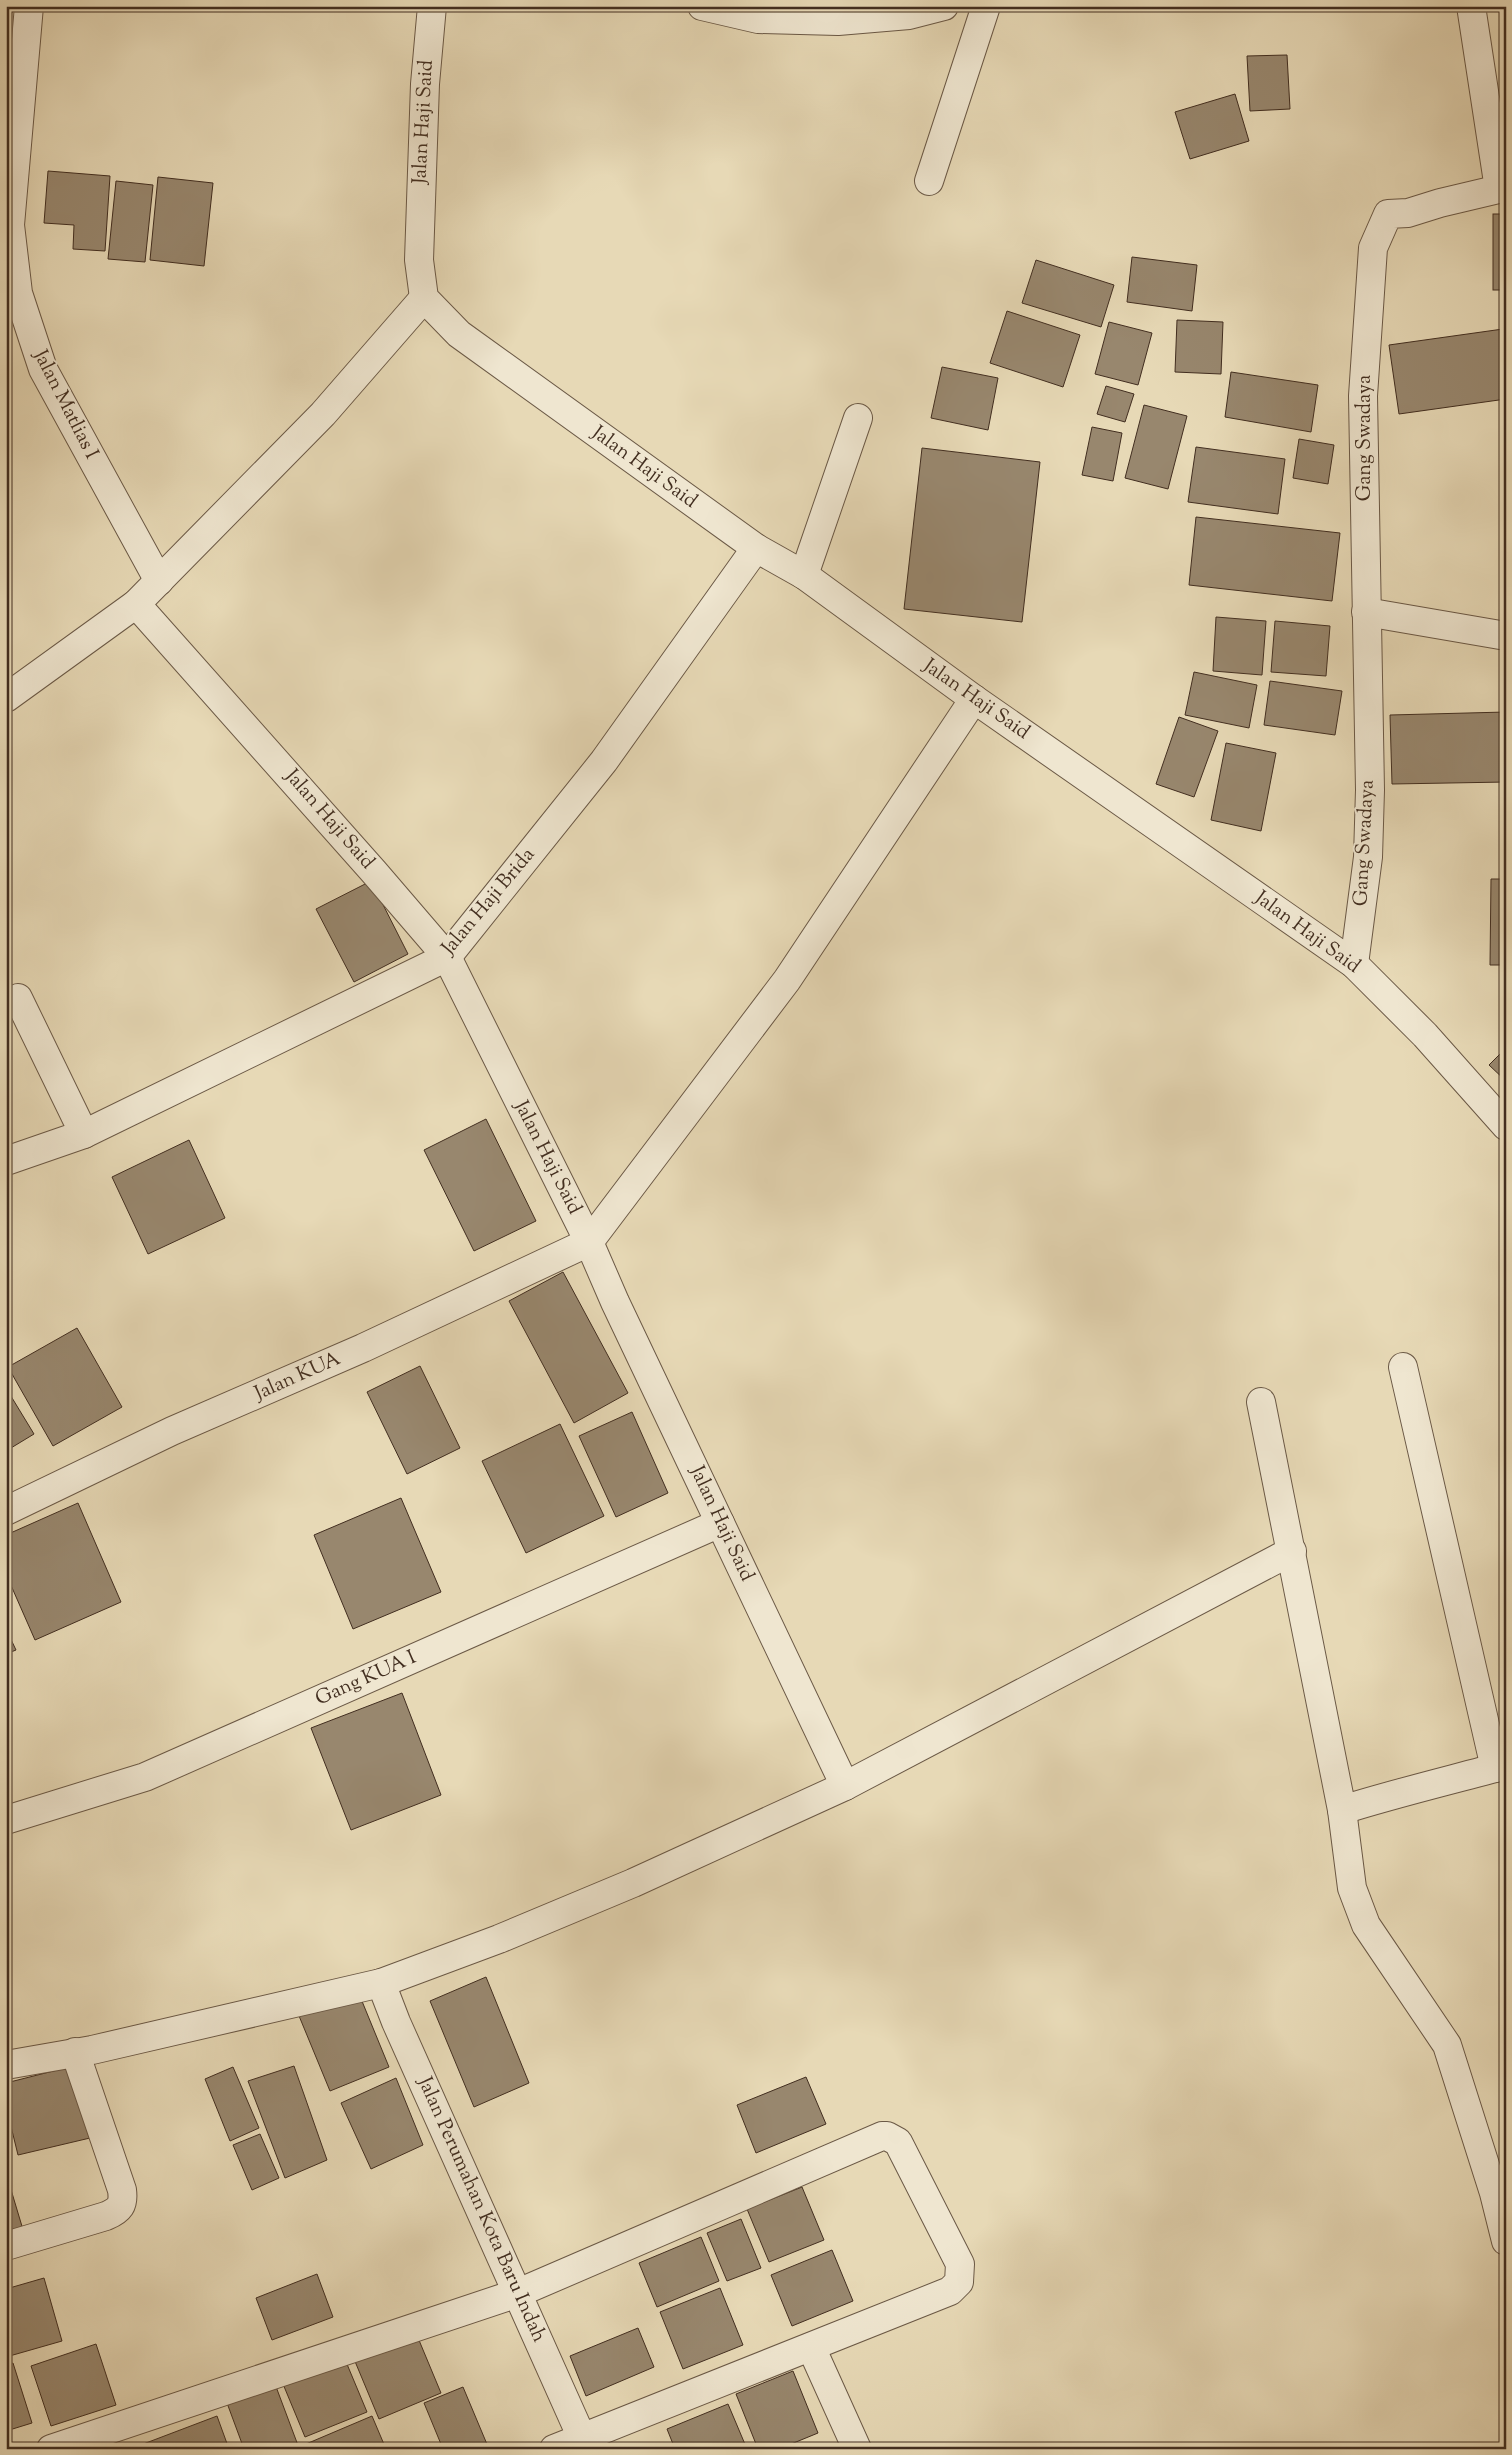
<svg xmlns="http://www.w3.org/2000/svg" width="1512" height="2455" font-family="'Sorts Mill Goudy',serif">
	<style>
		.building { fill: #98876e; stroke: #422e20 }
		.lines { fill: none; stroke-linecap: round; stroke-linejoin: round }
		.minor-casing { stroke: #6b5946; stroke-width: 30 }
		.minor { stroke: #efe6d0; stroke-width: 28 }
		.labels { text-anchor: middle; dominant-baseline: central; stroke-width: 4; stroke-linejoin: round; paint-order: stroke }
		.street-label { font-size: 20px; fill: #422e20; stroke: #efe6d0 }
	</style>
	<rect width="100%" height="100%" fill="#e7d9b6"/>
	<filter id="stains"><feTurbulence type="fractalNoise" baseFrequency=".004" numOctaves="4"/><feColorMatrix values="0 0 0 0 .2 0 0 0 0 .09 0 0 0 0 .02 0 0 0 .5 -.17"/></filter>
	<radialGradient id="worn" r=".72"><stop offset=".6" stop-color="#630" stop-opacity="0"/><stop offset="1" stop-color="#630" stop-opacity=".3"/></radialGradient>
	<g class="building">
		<path d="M1287 55 1290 109 1250 111 1247 56Z"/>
		<path d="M1235 94 1249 141 1190 159 1175 112Z"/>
		<path d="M48 171 110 176 105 251 73 249 74 225 44 223Z"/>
		<path d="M158 177 213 183 204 266 150 260Z"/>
		<path d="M116 181 153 185 145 262 108 259Z"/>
		<rect x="1493" y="214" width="13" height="76"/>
		<path d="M1132 257 1197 265 1192 311 1127 302Z"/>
		<path d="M1036 260 1114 285 1101 327 1022 303Z"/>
		<path d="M1007 311 1080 335 1063 387 990 363Z"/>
		<path d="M1177 320 1223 322 1221 374 1175 372Z"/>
		<path d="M1109 322 1152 333 1138 385 1095 374Z"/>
		<path d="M1503 329 1506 347V399L1399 414 1389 345Z"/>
		<path d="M942 367 998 378 988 430 931 418Z"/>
		<path d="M1231 372 1318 385 1311 432 1225 417Z"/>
		<path d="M1106 386 1134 394 1125 422 1097 414Z"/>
		<path d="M1144 405 1187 416 1168 489 1125 478Z"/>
		<path d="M1092 427 1122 433 1113 481 1082 475Z"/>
		<path d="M1299 439 1334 445 1328 484 1293 478Z"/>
		<path d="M1196 447 1285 459 1278 514 1188 502Z"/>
		<path d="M922 448 1040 462 1022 622 904 609Z"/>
		<path d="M1196 517 1340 533 1332 601 1189 585Z"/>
		<path d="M1216 617 1266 621 1262 675 1213 671Z"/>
		<path d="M1275 621 1330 626 1326 676 1271 672Z"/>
		<path d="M1194 672 1257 685 1249 728 1185 715Z"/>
		<path d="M1270 681 1342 691 1335 735 1264 725Z"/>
		<path d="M1506 712V782L1392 784 1390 715Z"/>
		<path d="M1179 717 1218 731 1194 797 1156 784Z"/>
		<path d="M1226 743 1276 753 1261 831 1211 820Z"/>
		<path d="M1491 879H1506V965H1490Z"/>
		<path d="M371 881 408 954 354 982 316 909Z"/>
		<path d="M1506 1048V1081L1489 1065Z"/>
		<path d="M486 1119 536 1221 474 1251 424 1150Z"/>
		<path d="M189 1140 225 1218 148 1254 112 1177Z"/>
		<path d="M563 1272 628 1393 574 1423 509 1301Z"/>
		<path d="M77 1328 122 1407 53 1446 8 1367Z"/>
		<path d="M420 1366 460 1448 407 1474 367 1392Z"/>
		<path d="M6 1388 34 1434 6 1451Z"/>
		<path d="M632 1412 668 1493 616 1517 579 1436Z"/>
		<path d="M560 1424 604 1516 526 1553 482 1461Z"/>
		<path d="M401 1498 441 1592 353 1629 314 1535Z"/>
		<path d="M78 1503 121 1602 35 1640 6 1574V1535Z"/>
		<path d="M6 1629 16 1650 6 1654Z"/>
		<path d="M402 1693 441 1795 351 1830 311 1728Z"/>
		<path d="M486 1977 529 2083 474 2107 430 2001Z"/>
		<path d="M357 1989 389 2067 330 2091 297 2011Z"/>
		<path d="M73 2066 90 2138 18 2155 6 2106V2083Z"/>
		<path d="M294 2066 327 2160 285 2178 248 2081Z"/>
		<path d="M233 2067 259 2128 230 2141 205 2079Z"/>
		<path d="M806 2077 826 2124 756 2153 737 2105Z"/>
		<path d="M396 2078 423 2145 371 2169 341 2103Z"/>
		<path d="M260 2134 279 2178 252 2190 233 2145Z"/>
		<path d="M6 2173 24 2233 6 2239Z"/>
		<path d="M802 2187 824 2240 769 2262 747 2209Z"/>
		<path d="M741 2219 761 2268 727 2281 707 2233Z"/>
		<path d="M701 2237 719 2281 657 2307 639 2263Z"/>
		<path d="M832 2250 853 2301 792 2326 771 2275Z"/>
		<path d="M317 2274 333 2317 272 2340 256 2298Z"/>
		<path d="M44 2278 62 2341 6 2357V2289Z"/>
		<path d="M720 2288 743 2345 683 2369 660 2312Z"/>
		<path d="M638 2328 654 2367 586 2396 570 2356Z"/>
		<path d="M416 2333 441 2393 379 2419 354 2359Z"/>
		<path d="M96 2344 116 2405 51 2426 31 2366Z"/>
		<path d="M344 2357 367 2412 305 2437 283 2384Z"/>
		<path d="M13 2363 32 2423 6 2431V2365Z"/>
		<path d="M793 2371 818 2433 779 2449H758L736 2394Z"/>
		<path d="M275 2384 299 2448 244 2449 227 2403Z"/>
		<path d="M463 2387 489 2449H443L424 2403Z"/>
		<path d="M728 2404 747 2449H675L667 2429Z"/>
		<path d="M217 2416 229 2449H139L138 2446Z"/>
		<path d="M372 2416 386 2449H308L306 2444Z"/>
	</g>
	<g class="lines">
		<g class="minor-casing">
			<g id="minor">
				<path d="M29 6 10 225 18 293 43 369 159 581"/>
				<path d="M432 6 425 84 419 260 424 298 459 334 756 548 804 575 974 699 1354 964 1425 1035 1506 1126"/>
				<path d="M702 6 758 19 838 21 909 15 944 6"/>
				<path d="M929 181 986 6"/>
				<path d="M804 575 858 418"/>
				<path d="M136 604 374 872 447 957 589 1242 615 1302 845 1786"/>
				<path d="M1366 612 1506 636"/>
				<path d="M6 698 136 604 323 414 424 298"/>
				<path d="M1354 964 1368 857 1370 790 1363 396 1373 248 1388 214 1408 213 1440 203 1499 189 1471 6"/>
				<path d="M84 1134 447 957 604 761 756 548"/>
				<path d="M6 1161 84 1134 18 998"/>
				<path d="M1403 1367 1495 1768"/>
				<path d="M1261 1402 1342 1810C1396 1793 1451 1780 1506 1765"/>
				<path d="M6 1511 172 1431 363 1348 589 1242 787 980 974 699"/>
				<path d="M1342 1810 1352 1888 1366 1925 1447 2045 1494 2193 1506 2241"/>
				<path d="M6 1820 145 1777 720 1523"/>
				<path d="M381 1983 396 2022 582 2438"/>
				<path d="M6 2065 92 2050 381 1983 499 1939 633 1883 845 1786 1292 1551"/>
				<path d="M6 2246 106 2216C120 2210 124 2205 122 2190L75 2052"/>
				<path d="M811 2347 857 2449"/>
				<path d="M51 2449 518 2293 882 2136H887L898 2142 960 2264 959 2282 950 2291 554 2449"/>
			</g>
		</g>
		<use href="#minor" class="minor"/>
	</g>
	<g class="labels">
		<g class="street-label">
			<text transform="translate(424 122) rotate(-87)">Jalan Haji Said</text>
			<text transform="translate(65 405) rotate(63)">Jalan Matlias I</text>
			<text transform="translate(1365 438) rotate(-90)">Gang Swadaya</text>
			<text transform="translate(644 468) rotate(36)">Jalan Haji Said</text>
			<text transform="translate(976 700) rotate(35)">Jalan Haji Said</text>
			<text transform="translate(329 820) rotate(49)">Jalan Haji Said</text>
			<text transform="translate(1365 843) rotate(-87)">Gang Swadaya</text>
			<text transform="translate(489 902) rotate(-50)">Jalan Haji Brida</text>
			<text transform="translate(1307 933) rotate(36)">Jalan Haji Said</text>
			<text transform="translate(547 1158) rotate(63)">Jalan Haji Said</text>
			<text transform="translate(298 1377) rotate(-24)">Jalan KUA</text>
			<text transform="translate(721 1524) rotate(65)">Jalan Haji Said</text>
			<text transform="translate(366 1679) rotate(-24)">Gang KUA I</text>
			<text transform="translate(481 2210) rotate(66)">Jalan Perumahan Kota Baru Indah</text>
		</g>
	</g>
	<rect width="1512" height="2455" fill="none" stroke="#e7d9b6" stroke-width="25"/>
	<rect x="8" y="8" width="1497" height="2440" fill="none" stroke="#422e20" stroke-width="2.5"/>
	<rect x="12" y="12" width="1487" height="2430" fill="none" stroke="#422e20"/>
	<rect width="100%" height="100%" filter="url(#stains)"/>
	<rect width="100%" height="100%" fill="url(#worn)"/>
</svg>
